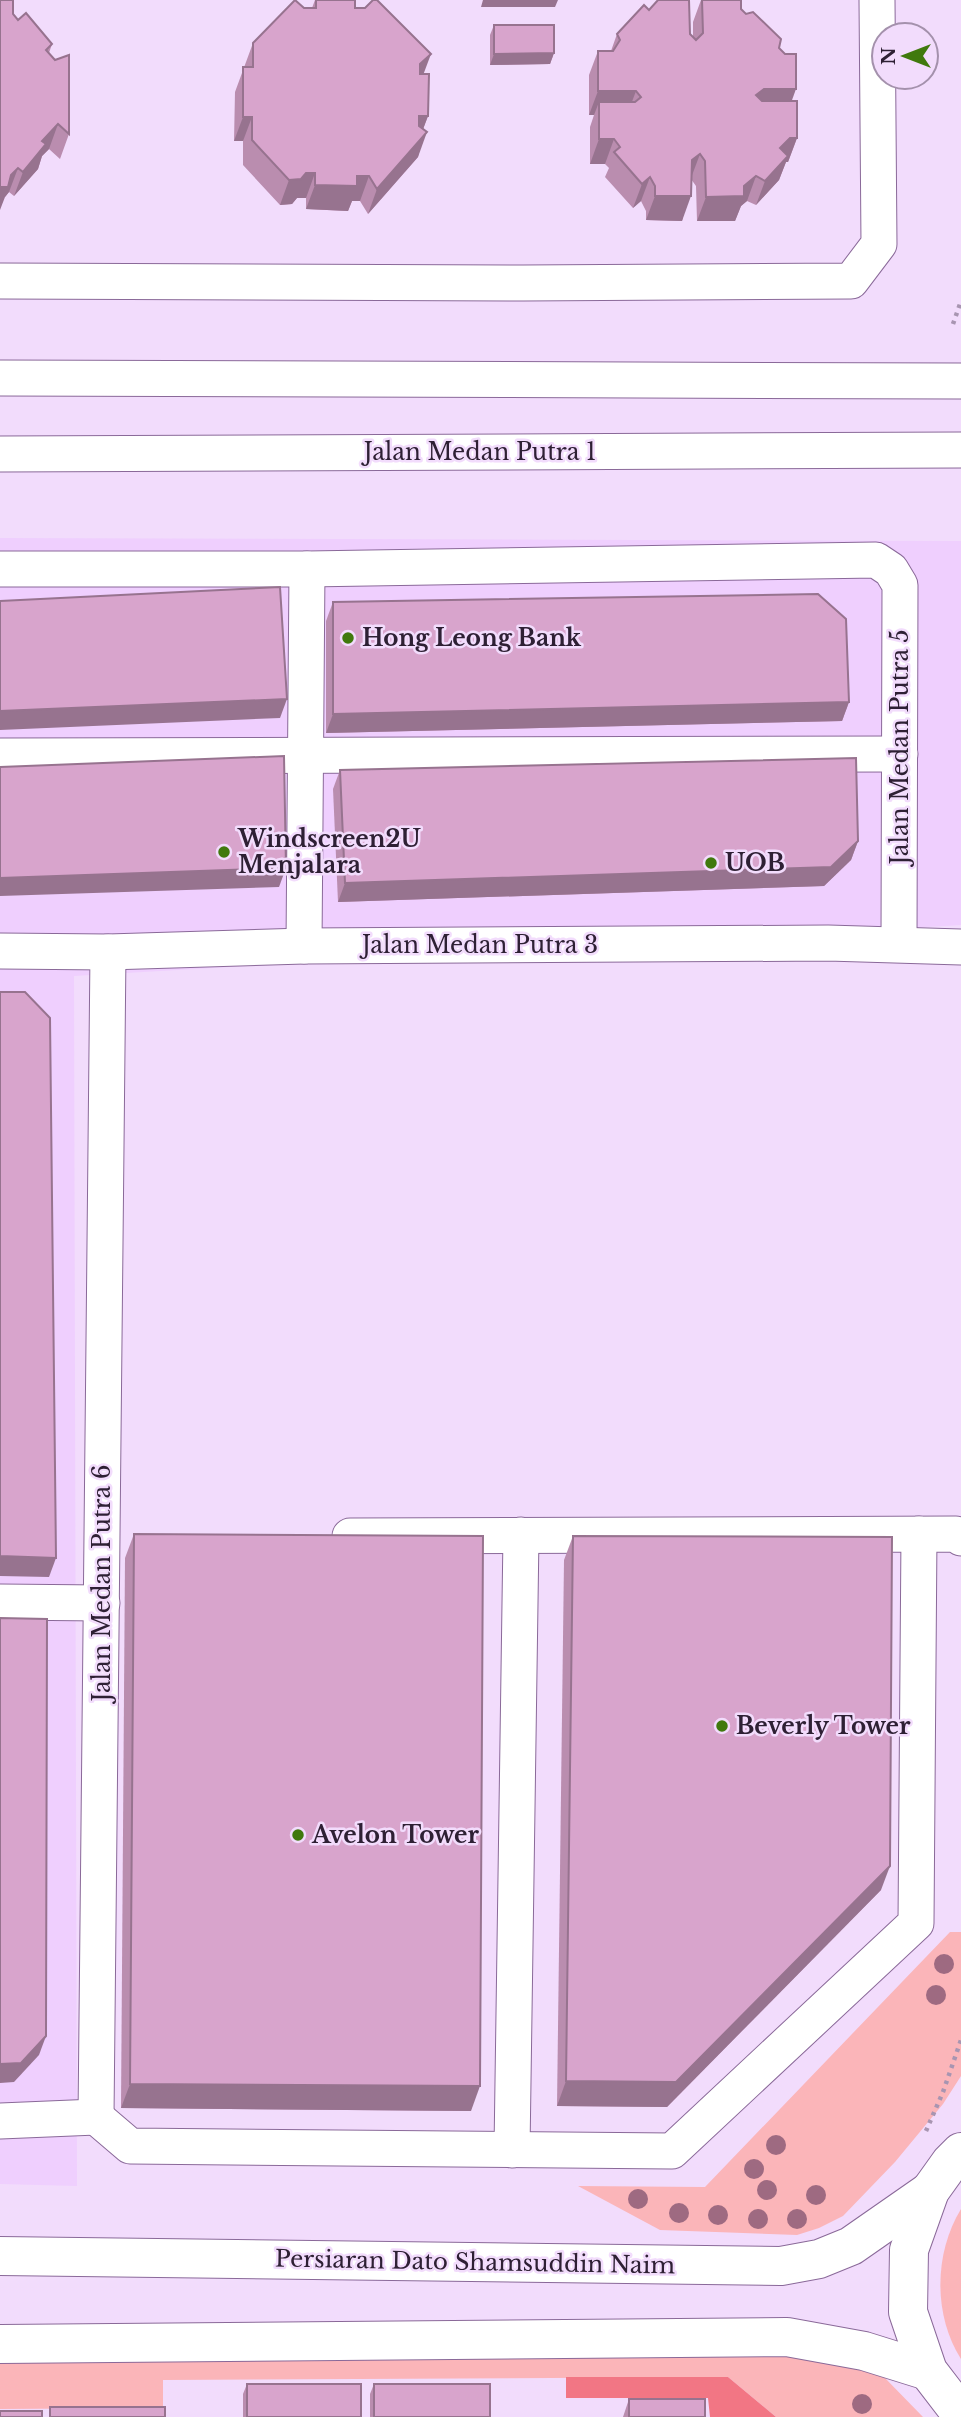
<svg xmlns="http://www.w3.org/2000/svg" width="961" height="2417" font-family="'Libre Baskerville',serif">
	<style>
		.built { fill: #efcffe }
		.green { fill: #fbb5b9 }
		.forest { fill: #f27684 }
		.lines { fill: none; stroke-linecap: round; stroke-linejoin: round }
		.minor-casing { stroke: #8a6999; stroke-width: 37 }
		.major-casing { stroke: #8a6999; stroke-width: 40 }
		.path { stroke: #a895b1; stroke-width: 4.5; stroke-dasharray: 3.5 5; stroke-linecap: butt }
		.minor { stroke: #fff; stroke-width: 35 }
		.major { stroke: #fff; stroke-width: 38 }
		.tree { fill: #9e6a81 }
		.wall { fill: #ba8daf }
		.shaded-wall { fill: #97738f }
		.building { fill: #d8a4cc; stroke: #97738f; stroke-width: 2 }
		.poi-dot { fill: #40790d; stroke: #f2dcfc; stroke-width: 2.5 }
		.labels { text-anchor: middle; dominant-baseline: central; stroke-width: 5; stroke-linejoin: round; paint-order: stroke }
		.street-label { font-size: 23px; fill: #2e2034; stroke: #f2dcfc }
		.poi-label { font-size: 23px; font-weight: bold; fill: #2e2034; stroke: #f2dcfc; text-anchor: start }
	</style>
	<rect width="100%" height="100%" fill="#f2dcfc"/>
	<path class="built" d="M0 538 961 541V925L74 976 77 2186 0 2184Z"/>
	<g class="green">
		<path d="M950 1932H961V2076L943 2104 895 2162 843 2216 819 2228 797 2235 660 2230 578 2186 705 2187Z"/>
		<path d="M961 2209V2359C933 2315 934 2253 961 2209Z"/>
		<path d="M816 2352 867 2366 885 2378 923 2417H776L728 2377 163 2380V2408L0 2409V2355Z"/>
	</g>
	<path class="forest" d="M566 2377H728L776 2417H710L708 2398H566Z"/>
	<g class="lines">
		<g class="minor-casing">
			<g id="minor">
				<path d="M0 281 523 283 851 281 879 244 877 0"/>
				<path d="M0 378 961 381"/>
				<path d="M0 454 961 450"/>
				<path d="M0 569H307L876 560 891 570 900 585 899 944"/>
				<path d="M0 756 900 754"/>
				<path d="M304 946 307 569"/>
				<path d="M0 951 108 952 304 946 828 943 961 947"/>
				<path d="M350 1536 956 1534 961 1538"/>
				<path d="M0 1602 102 1603"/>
				<path d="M96 2117 130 2146 672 2151 916 1923 919 1534"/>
				<path d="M96 2117 108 952"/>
				<path d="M0 2121 96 2117"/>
				<path d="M512 2150 521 1535"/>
			</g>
		</g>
		<g class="major-casing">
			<g id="major">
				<path d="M961 2152 950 2163 930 2191 909 2250 908 2312 928 2371 961 2414"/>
				<path d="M0 2256 781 2266 819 2259 851 2246 930 2191"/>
				<path d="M0 2344 787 2337 864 2351 928 2371"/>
			</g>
		</g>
		<g class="path">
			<path d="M953 324 961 301"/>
			<path d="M926 2131 943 2092 961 2040"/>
		</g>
		<use href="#minor" class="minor"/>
		<use href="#major" class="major"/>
	</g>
	<g class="tree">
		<circle cx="944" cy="1964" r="10"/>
		<circle cx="936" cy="1995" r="10"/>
		<circle cx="776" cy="2145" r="10"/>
		<circle cx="754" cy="2169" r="10"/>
		<circle cx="767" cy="2190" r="10"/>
		<circle cx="816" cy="2195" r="10"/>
		<circle cx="638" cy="2199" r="10"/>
		<circle cx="679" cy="2213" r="10"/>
		<circle cx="718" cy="2215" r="10"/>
		<circle cx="758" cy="2219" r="10"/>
		<circle cx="797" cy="2219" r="10"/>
		<circle cx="862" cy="2404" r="10"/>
	</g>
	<g class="wall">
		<path d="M315 0 355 8 424 74 428 116 423 129 418 157 368 214 360 201H352L348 211 306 209V198H297L292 204 280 205 243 165V141H234L235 92 253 43 304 8H312Z"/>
		<path d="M701 0H741V9L779 48 792 101 797 138 788 162H786L779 180 756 205 747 201 741 206 735 221H697L696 186 691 179 682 221 646 220V211L641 201 633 208 605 177 609 168 605 164H590V127L594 115H589V75L598 51H611L617 34 649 10 690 34 693 37V22Z"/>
		<path d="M13 14 18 20 52 44 49 53 69 134 60 159 49 149 42 156 38 169 14 196 9 192 5 197Z"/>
		<path d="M494 25 554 53 550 64 490 65V35Z"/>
		<path d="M333 602 849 702 842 721 326 733V621Z"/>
		<path d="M340 770 858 841 851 860 824 886 338 902 333 789Z"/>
		<path d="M134 1534 471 2111 121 2108 125 1558Z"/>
		<path d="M573 1536 881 1890 667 2107 557 2106 564 1560Z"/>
		<path d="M247 2384 361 2417H243V2394Z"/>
		<path d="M374 2384 490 2417H370V2394Z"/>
		<path d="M629 2399 705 2417H623Z"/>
	</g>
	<g class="shaded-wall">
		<path d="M483 0H558L555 7H481Z"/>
		<path d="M554 53 550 64 490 65 494 54Z"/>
		<path d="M431 54 422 78 411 89 420 64Z"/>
		<path d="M764 89H796L787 114 755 113 756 95Z"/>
		<path d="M598 91H636L627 115 599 102 594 115H589Z"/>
		<path d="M419 116H428L419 140Z"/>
		<path d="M243 117H252L243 141H234Z"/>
		<path d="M58 124 49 149 42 156 38 169 14 196 23 172 42 141Z"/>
		<path d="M427 132 418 157 368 214 377 189Z"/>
		<path d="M790 138H797L788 162H786L779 180 756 205 765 181 780 148Z"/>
		<path d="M599 139H614L605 164H590Z"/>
		<path d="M700 154 691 178 692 160Z"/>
		<path d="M18 168 9 192 5 197 0 210V187Z"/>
		<path d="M306 173H315L306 198H297L292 204 280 205 289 180Z"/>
		<path d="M357 176H369L360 201H352L348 211 306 209 315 185Z"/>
		<path d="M756 176 747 201 741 206 735 221H697L706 197 744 186Z"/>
		<path d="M650 177 641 201 633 208 642 184Z"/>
		<path d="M655 196H691L682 221 646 220Z"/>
		<path d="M287 699 280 718 0 730V711Z"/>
		<path d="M849 702 842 721 326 733 333 714Z"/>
		<path d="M858 841 851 860 824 886 338 902 345 883Z"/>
		<path d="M286 868 279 887 0 896V878Z"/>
		<path d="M0 1556 56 1558 49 1577 0 1576Z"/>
		<path d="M890 1866 881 1890 667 2107 557 2106 566 2081Z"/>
		<path d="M46 2036 39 2055 14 2082 0 2083V2064Z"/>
		<path d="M130 2084 480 2086 471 2111 121 2108Z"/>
	</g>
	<g class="building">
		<path d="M0 0H13V14L18 20 26 13 52 44 46 50 55 60 69 55V134L58 124 42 141 46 144 23 172 18 168 11 175 8 187H0Z"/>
		<path d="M295 0 304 8H316V0H355V8H365L373 0H377L431 54 420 64V74H429L428 116H419V126L427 132 377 189 369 176H357V186L315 185V173H306L301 179 289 180 252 140V117H243V67H253V43Z"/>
		<path d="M658 0H689L690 34 696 40 703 33 702 0H741V9L746 14 753 12 781 39 779 48 785 54H796V89H764L756 95 762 101H797V138H790L780 148 788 156 765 181 756 176 744 186V196L706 197 705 161 700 154 692 160 691 196H655V186L650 177 642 184 614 152 620 147 614 139H599V102H635L641 97 636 91H598V51H613L620 40 617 34 644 5 649 10Z"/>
		<path d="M494 25H554V53L494 54Z"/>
		<path d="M280 587 287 699 0 711V601Z"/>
		<path d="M818 594 846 619 849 702 333 714V602Z"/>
		<path d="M284 756 286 868 0 878V767Z"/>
		<path d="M856 758 858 841 831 867 345 883 340 770Z"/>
		<path d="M0 992H25L50 1018 56 1558 0 1556Z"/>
		<path d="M134 1534 483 1536 480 2086 130 2084Z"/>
		<path d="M573 1536 892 1537 890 1866 676 2082 566 2081Z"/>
		<path d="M0 1618 47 1619 46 2036 21 2063 0 2064Z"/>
		<rect x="247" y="2384" width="114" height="33"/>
		<rect x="374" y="2384" width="116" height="33"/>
		<rect x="629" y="2399" width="76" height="18"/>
		<rect x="50" y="2407" width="115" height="10"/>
		<rect x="0" y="2411" width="42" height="6"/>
	</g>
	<g class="poi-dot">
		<circle cx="348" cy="638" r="7"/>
		<circle cx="224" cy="852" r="7"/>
		<circle cx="711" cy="863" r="7"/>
		<circle cx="722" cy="1726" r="7"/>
		<circle cx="298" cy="1835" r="7"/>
	</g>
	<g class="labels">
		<g class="street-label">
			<text x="480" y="452">Jalan Medan Putra 1</text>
			<text transform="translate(900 747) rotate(-90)">Jalan Medan Putra 5</text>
			<text x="480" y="945">Jalan Medan Putra 3</text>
			<text transform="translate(102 1583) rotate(-90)">Jalan Medan Putra 6</text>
			<text transform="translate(475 2262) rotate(1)">Persiaran Dato Shamsuddin Naim</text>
		</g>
		<g class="poi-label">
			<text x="362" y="638">Hong Leong Bank</text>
			<text x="238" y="839">Windscreen2U<tspan x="238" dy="26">Menjalara</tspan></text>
			<text x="725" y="863">UOB</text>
			<text x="736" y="1726">Beverly Tower</text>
			<text x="312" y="1835">Avelon Tower</text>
		</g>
	</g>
	<g transform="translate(905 56) rotate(270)"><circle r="33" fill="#f2dcfc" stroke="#a491ac" stroke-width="2"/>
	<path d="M0-5L12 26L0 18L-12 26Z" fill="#40790d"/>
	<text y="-10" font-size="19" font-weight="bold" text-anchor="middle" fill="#2e2034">N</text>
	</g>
</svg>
